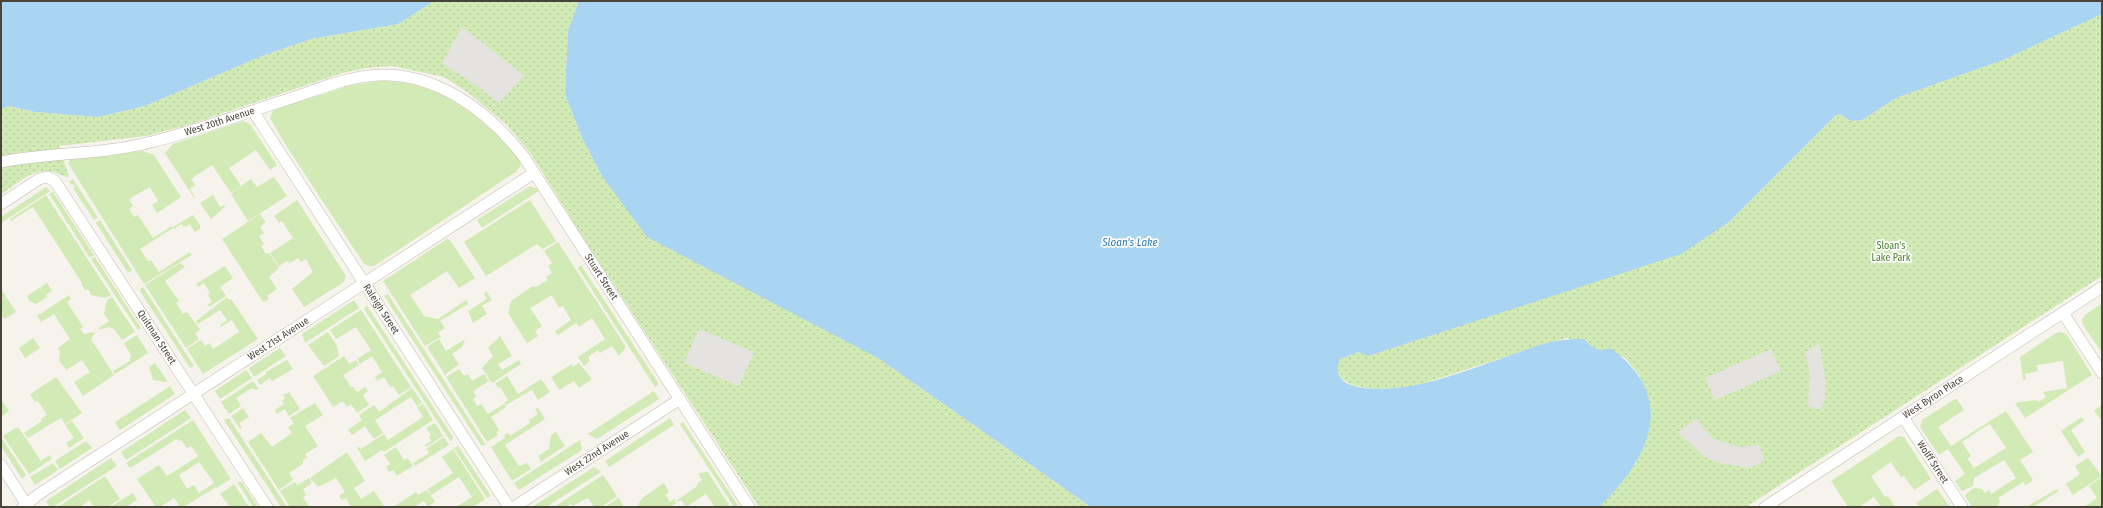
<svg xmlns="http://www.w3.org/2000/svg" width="2103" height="508" font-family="'Fira Sans Condensed',sans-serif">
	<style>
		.green { fill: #d2eab5; fill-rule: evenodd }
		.park { fill: url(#park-dots) }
		.parking { fill: #e5e3e0 }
		.water { fill: #a9d4f2 }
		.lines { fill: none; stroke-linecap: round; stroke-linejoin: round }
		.street-casing { stroke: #c2bbae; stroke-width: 12 }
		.street { stroke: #fff; stroke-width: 11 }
		.labels { text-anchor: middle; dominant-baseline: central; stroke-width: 3.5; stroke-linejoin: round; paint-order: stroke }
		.street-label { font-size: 10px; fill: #4b4439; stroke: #fff }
		.park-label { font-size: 10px; fill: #4a7f2a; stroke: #fff }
		.water-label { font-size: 11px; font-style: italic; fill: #2e7ab2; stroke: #fff }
	</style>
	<defs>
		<pattern id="park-dots" width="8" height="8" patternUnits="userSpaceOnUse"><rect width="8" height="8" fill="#d2eab5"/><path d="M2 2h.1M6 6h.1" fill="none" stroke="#b6ca9c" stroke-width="1.8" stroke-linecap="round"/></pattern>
	</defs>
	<rect width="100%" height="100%" fill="#f6f3ec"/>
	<g class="green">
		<path d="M379 81C429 81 460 102 496 134 505 142 518 153 521 165L517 171 374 266H369L364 264 285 144 270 118 272 112 277 109 348 86Z"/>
		<path d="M243 121 250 124 277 165 270 170 256 150 229 168 241 186 251 179 257 187 274 177 287 196 248 221 231 194 241 186 231 193 212 165 191 179 195 185 190 189 195 197 194 198 165 153 173 144Z"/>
		<path d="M143 151 154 155 181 197 157 213 152 205 158 201 150 187 129 199 133 206 129 209 134 217 138 215 153 238 172 226 173 228 140 249 148 261 151 260 159 272 190 252 192 255 144 284 68 163 71 159Z"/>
		<path d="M73 179 98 218 94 220 73 188 75 187 73 184 71 185 69 182Z"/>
		<path d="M530 186 540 190 482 228 477 220Z"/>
		<path d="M46 187 50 191 1 223V217Z"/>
		<path d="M53 192 94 255 90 258 49 194Z"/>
		<path d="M46 195 111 295 106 298 91 295 88 289 85 290 81 284 82 283 33 207 11 221 10 219Z"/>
		<path d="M213 195 220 207 224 205 225 207 211 219 200 203Z"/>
		<path d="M297 200 346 276 344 282 304 307 292 289 313 272 306 259 301 262 298 258 290 263 287 261 279 266 270 253 293 238 282 221 279 223 274 216Z"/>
		<path d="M530 200 556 241 543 249 537 244 486 276 464 242Z"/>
		<path d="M260 214 266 222 260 227 264 233 259 236 264 244 261 246 266 254 269 253 279 268 269 277 277 289 267 296 269 299 263 302 222 239Z"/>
		<path d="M193 215 200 225V229L195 232 190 224 184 227 181 224 174 229 173 227Z"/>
		<path d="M100 220 132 270 128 273 96 223Z"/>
		<path d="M447 239 450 240 475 278 459 288 447 271 410 295 424 316 438 319 466 300 468 304 440 321 445 328 438 333 441 337 425 346 383 281Z"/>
		<path d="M558 242 626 347 619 356 612 346 600 353 598 350 588 357 590 361 584 366 578 357 605 339 592 318 579 327 576 323 558 335 555 331 571 320 563 306 559 308 552 295 530 308 542 326 535 331 538 336 527 343 508 313 511 301 533 286 536 287 548 280 546 277 552 273 548 266 552 263 544 251Z"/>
		<path d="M95 257 141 328 138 330 91 259Z"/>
		<path d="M180 263 185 267 165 281 179 301 176 303 183 314 187 312 200 330 195 333 199 339 186 348 145 285Z"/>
		<path d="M581 265 659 384 655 387 578 268Z"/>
		<path d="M225 266 233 278 220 287 226 296 209 307 207 305 212 302 208 295 210 293 204 283 198 287 196 284Z"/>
		<path d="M47 283 52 291 46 295 47 297 36 304 29 301 27 296Z"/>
		<path d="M143 287 194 366 190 368 140 291V289Z"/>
		<path d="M1 289 16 312 5 319 1 315Z"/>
		<path d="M486 291 492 300 482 306 487 314 473 323 468 311 487 299 484 294Z"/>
		<path d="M388 294 486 445H481L384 296Z"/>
		<path d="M69 295 71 299 67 302 83 327 80 329 84 334 95 332 91 339 114 375 83 396 74 382 90 372 82 360 66 370 59 360 60 351 58 348 70 339 54 314 41 322 37 316Z"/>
		<path d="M112 297 135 332 122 340 114 329 109 327 99 330 100 327 109 321 104 314 107 300Z"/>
		<path d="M227 297 229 300 231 299 258 339 203 374 187 349 201 340 205 346 209 343 213 349 239 332 232 320 221 327 220 325 227 320 220 310 198 324 196 321Z"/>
		<path d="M354 300 359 308 305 343 302 334Z"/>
		<path d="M2102 303V353L2083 325 2082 320 2085 315Z"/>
		<path d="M367 306 453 437 451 442 364 309Z"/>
		<path d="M361 310 411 387 399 395 393 386 391 388 384 377 377 381 375 377 382 372 372 356 360 364 357 359 371 350 356 327 336 339 330 330Z"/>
		<path d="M328 332 336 344 339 356 324 366 308 345Z"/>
		<path d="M2062 332 2067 335 2092 375 2025 418 2015 403 2036 400 2038 402 2046 397 2043 392 2067 388 2063 361 2037 365 2038 371 2025 374 2026 379 2023 380 2020 357 2056 333Z"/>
		<path d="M137 335 148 353 115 374 113 371 130 361 131 355 124 343Z"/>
		<path d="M500 336 512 356 498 364 502 370 519 360 521 364 492 383 482 368 493 356 488 348Z"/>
		<path d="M33 338 40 348 25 358 19 348Z"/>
		<path d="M439 339 446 351 465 339 462 347 452 354 459 364 445 375 427 347Z"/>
		<path d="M280 348 286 356 254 377 249 368Z"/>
		<path d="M344 356 349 364 356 360 359 365 343 375 351 387H353L357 392 365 387 368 391 363 395 369 405 357 413 351 404 347 407 343 401 333 407 313 376Z"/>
		<path d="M287 360 293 369 272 381 270 378 260 385 257 380 266 374V372Z"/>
		<path d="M155 363 168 382H166L153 380 149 367Z"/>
		<path d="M579 363 592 379 579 388 574 381 559 390 551 377 572 364 573 367Z"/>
		<path d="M459 369 464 376 468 374 472 381 484 374 489 381 473 391 476 396 473 399 477 406 481 404 488 414 504 404 506 407 491 417 499 430 496 432 498 435 487 442 446 377Z"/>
		<path d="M246 370 252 378 220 399 215 391Z"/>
		<path d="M507 376 518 394 541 379 550 392 538 400 532 390 506 405 504 403 508 400 500 387 498 388 495 384Z"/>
		<path d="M56 377 82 413 65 424 61 418 28 438 24 433 42 421 41 419 47 415 38 401 35 402 30 394Z"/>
		<path d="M253 381 259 389 256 390 252 388 236 398 241 406 229 414 221 402Z"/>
		<path d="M170 386 175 394 120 430 115 422Z"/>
		<path d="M412 388 422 402 417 406 411 397 375 420 383 433 374 439 365 426 352 435 348 430 362 420 359 415 374 405 379 412Z"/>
		<path d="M654 391 659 399 597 439 588 434Z"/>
		<path d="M289 392 300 409 289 416 285 409 277 414 275 410 284 404 282 401 285 398 283 395Z"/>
		<path d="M1 399 9 411 1 417Z"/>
		<path d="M1955 399H1957L1964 410 1938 427 1951 446 1982 426 1983 428 1962 442 1971 456 1967 458 1974 468 2006 448 1990 424 1983 428 1982 426 2006 411 2033 452 2020 460 2033 480 2026 485 2023 482 1998 498 2000 501 1997 507H1972L1965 496 1966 494 1974 488 1982 489 1985 493 1989 490 1991 494 2016 478 2004 460 1974 478 1973 486 1962 491 1955 481 1965 474 1948 449 1939 455 1920 427 1922 420Z"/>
		<path d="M315 403 323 415 305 426 318 446 305 454 307 457 303 460V464L289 473 293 480 279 490 248 442 261 433 272 447 292 433 288 427 294 424 290 418Z"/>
		<path d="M423 404 433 420 384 452 382 450 365 461 357 448 359 447 361 449 384 434 388 440 423 417 417 407Z"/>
		<path d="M2102 405V422L2094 410Z"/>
		<path d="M243 408 249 417 239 423 242 428 240 429 231 416Z"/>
		<path d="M538 408 545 419 505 445 519 466 527 463 531 469 512 481 491 447 505 438 504 435 508 433 510 436 530 423 529 420 538 414 535 409Z"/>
		<path d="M185 410 191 418 126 460 121 452Z"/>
		<path d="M2082 417 2084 421 2071 430 2085 452 2078 457 2061 431Z"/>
		<path d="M229 418 287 507H281L224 420Z"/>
		<path d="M670 418 674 425 609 467 605 461Z"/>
		<path d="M193 420 211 448 198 456 191 446 187 448 181 440 179 441 177 439 130 468 126 463Z"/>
		<path d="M72 421 84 438 69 448 66 443 74 438 65 425Z"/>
		<path d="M683 422 739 507H734L680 424Z"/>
		<path d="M435 423 443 436 426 447 425 445 431 441 429 437 431 435 426 428Z"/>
		<path d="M15 428H19L41 461 49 455 52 459 29 474 3 436Z"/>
		<path d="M556 432 565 446 541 462 538 456 549 449 551 435Z"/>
		<path d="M1899 436 1904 437 1931 479 1914 490 1904 476 1901 477 1891 462 1871 476 1885 497 1888 496 1895 507H1881L1874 497 1859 507H1848L1831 481Z"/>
		<path d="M1 437 26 475 22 479 1 446Z"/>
		<path d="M444 437 449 445 415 466 413 463 429 453 426 449Z"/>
		<path d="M580 440 582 450 519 490 514 483Z"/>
		<path d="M86 441 92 448 60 469 55 461Z"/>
		<path d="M458 446 491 496 487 498 454 448Z"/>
		<path d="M396 447 404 460 408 458 413 466 397 476 393 470 389 472 386 467 390 464 384 455Z"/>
		<path d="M211 448 231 479 216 488 214 486 215 488 183 507H176L179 505 174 498 160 507H156L137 479 159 465 167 476ZM199 462 214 483 199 493 194 485 187 489 179 475Z"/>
		<path d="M453 449 485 499 473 507H456L472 497 459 477 431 495 428 489 453 473 442 457Z"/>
		<path d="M347 452 365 481 354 488 361 499 374 491 384 506 351 507 346 498 342 500 339 496 345 492 336 478 318 487 310 478Z"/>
		<path d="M111 458 117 466 53 507H50L46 501Z"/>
		<path d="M2088 458 2102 476 2073 495 2066 484 2080 474 2075 466Z"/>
		<path d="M53 463 58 470 35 485 30 477Z"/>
		<path d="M594 467 601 472 546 507H532Z"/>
		<path d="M708 472 730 507H715L706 494 686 507 681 500 677 502 676 501 696 487 698 483 702 480 698 473Z"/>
		<path d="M603 475 617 496 601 507H594L588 498 572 506 571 504 566 507H554Z"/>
		<path d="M105 476 120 499 108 507H94L89 500 81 507H58Z"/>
		<path d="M2102 477V507H2084L2097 498 2089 486Z"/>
		<path d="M309 478 312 483 303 489 306 495 303 497 309 507H290L280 491 295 482 297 485Z"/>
		<path d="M237 482H242L258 507H253Z"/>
		<path d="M664 483 669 492 665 495 670 502 674 499 676 503 672 506 637 507 642 498Z"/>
		<path d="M234 484 249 507H230L220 494Z"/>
		<path d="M1937 489 1950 507H1919L1916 503Z"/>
		<path d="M2057 489 2059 491 2033 507H2026Z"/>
		<path d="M427 490 435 502 428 506 424 501 414 507 395 506 416 492 418 495Z"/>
		<path d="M133 493 137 500 126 507H110Z"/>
		<path d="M619 498 624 507H605L618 498Z"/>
	</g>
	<g class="park">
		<path d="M434 1H579L568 31 565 94 582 138 602 176 878 358 1091 507H759L582 236 531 154 507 125 466 91 444 77 392 66 366 68 342 73 188 125 146 136 59 146 69 176 66 177C37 162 25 179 1 194V109L9 106 35 112 98 117 145 106 262 56 311 39 398 24Z"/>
		<path d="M2102 14V276L1746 507H1599L1637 462 1640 376 1625 358 1607 350H1598L1567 338 1544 344 1422 384 1398 388 1372 389 1352 385 1340 378 1337 369 1340 359 1358 352 1368 356 1503 311 1729 222 1835 116 1839 114 1851 121 1862 120 1896 98 2003 60Z"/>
	</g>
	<g class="parking">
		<path d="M462 27 524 75 499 103 480 88 442 63Z"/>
		<path d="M699 329 754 352 739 386 684 363Z"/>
		<path d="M1819 344 1826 382 1825 397 1821 410 1808 406 1810 375 1805 352Z"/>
		<path d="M1771 349 1781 371 1715 400 1705 378Z"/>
		<path d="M1696 419 1712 438 1739 447 1760 445 1764 461 1750 468 1720 463 1706 458 1678 432Z"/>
	</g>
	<g class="water">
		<path d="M1 1H434L398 24 311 39 262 56 145 106 98 117 35 112 9 106 1 109Z"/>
		<path d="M579 1H2102V14L2003 60 1896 98 1862 120 1851 121 1839 114 1835 116 1729 222 1681 254 1368 356 1358 352 1340 359C1338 365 1336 371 1340 377 1351 395 1404 388 1421 384 1463 374 1502 357 1543 344 1557 340 1570 339 1584 339 1591 348 1600 353 1610 348 1679 397 1650 458 1599 507H1091L878 358 647 237 602 176 582 138 565 94 568 31Z"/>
	</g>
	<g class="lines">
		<g class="street-casing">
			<g id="street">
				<path id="s1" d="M253 111 509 507"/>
				<path id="s2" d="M1 162C50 152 102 155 151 142 200 130 247 112 295 97 318 89 343 79 368 76 431 68 487 109 524 157L749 507"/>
				<path id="s3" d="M1 204 39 179 47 177 55 181 267 507"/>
				<path d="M2063 313 2102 373"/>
				<path id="s4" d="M1903 417 1962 507"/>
				<path d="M1 465 28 507"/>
				<path id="s5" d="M23 507 39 494 534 173"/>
				<path id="s6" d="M514 507 680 399"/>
				<path id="s7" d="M1765 507 2102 287"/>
			</g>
		</g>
		<use href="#street" class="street"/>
	</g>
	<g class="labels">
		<g class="street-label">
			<text stroke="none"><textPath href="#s2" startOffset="223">West 20th Avenue</textPath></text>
			<text stroke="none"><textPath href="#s2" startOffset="705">Stuart Street</textPath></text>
			<text stroke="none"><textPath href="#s1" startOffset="236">Raleigh Street</textPath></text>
			<text stroke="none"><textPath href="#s3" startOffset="249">Quitman Street</textPath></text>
			<text stroke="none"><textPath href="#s5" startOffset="306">West 21st Avenue</textPath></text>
			<text stroke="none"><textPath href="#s7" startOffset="201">West Byron Place</textPath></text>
			<text stroke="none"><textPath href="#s6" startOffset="99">West 22nd Avenue</textPath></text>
			<text stroke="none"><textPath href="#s4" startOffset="54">Wolff Street</textPath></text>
		</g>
		<g class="park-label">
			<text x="1891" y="246">Sloan's<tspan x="1891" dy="12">Lake Park</tspan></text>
		</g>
		<g class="water-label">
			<text x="1130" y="242">Sloan's Lake</text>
		</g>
	</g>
	<rect width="2103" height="508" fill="none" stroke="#4b4439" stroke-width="4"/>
</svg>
